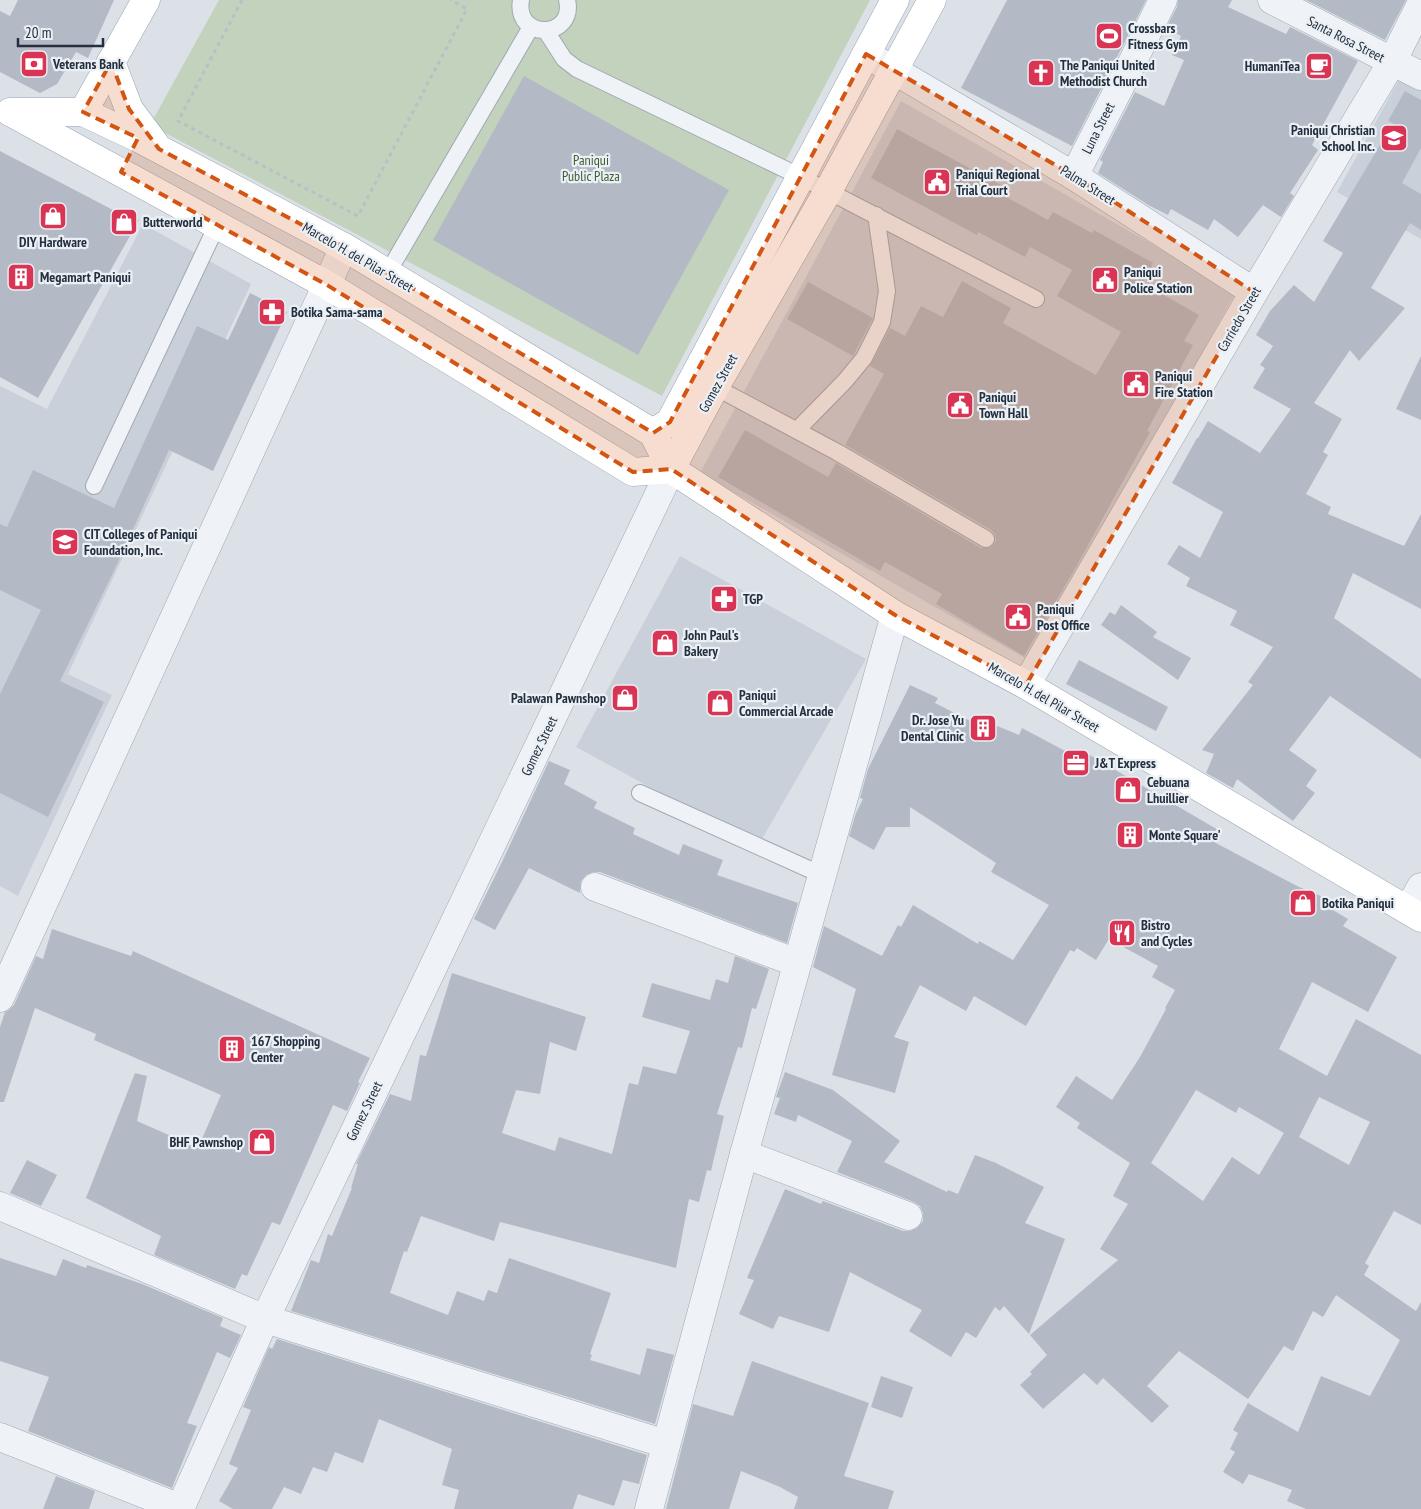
<svg xmlns="http://www.w3.org/2000/svg" width="1421" height="1509" font-family="'PT Sans Narrow',sans-serif">
	<style>
		.built { fill: #cad0da }
		.green { fill: #c3d2bc }
		.building { fill: #b3bac5; fill-rule: evenodd }
		.lines { fill: none; stroke-linecap: round; stroke-linejoin: round }
		.service-casing { stroke: #a1a8b2; stroke-width: 18 }
		.minor-casing { stroke: #a1a8b2; stroke-width: 29 }
		.primary-casing { stroke: #9aa6b4; stroke-width: 29 }
		.path { stroke: #babfc6; stroke-width: 3; stroke-dasharray: 4 4; stroke-linecap: butt }
		.service { stroke: #eff2f6; stroke-width: 16 }
		.minor { stroke: #eff2f6; stroke-width: 28 }
		.primary { stroke: #fff; stroke-width: 28 }
		.marked { fill: #d45511; fill-opacity: 0.2; stroke: #d45511; stroke-width: 4; stroke-dasharray: 10 6; stroke-linejoin: round }
		.labels { text-anchor: middle; dominant-baseline: central; stroke-width: 4.5; stroke-linejoin: round; paint-order: stroke }
		.poi-label { font-size: 14px; font-weight: bold; fill: #242f3f; stroke: #ebf0f5; text-anchor: start }
		.street-label { font-size: 14px; fill: #242f3f; stroke: #ebf0f5 }
		.park-label { font-size: 14px; fill: #3b5c30; stroke: #ebf0f5 }
	</style>
	<rect width="100%" height="100%" fill="#dce1e8"/>
	<g class="built">
		<path d="M1402 74 1421 85V239L1337 192Z"/>
		<path d="M901 101 1236 292 1030 661 700 473Z"/>
		<path d="M143 224 251 284 68 674 112 695 18 896 0 886V386L47 409Z"/>
		<path d="M680 556 866 659 758 846 576 747Z"/>
	</g>
	<path class="green" d="M219 0H870L662 396 150 125Z"/>
	<g class="building">
		<path d="M18 0H114L88 58 76 52 57 84 40 93 0 72V11L10 16Z"/>
		<path d="M1007 0H1146L1072 146 961 88Z"/>
		<path d="M1178 0H1232L1228 7 1286 34 1290 27 1358 61 1312 145 1318 150 1290 193 1294 196 1281 217 1263 205 1238 237 1214 219 1208 230 1171 209 1168 215 1150 206 1098 173 1103 162 1100 160 1135 92 1164 106 1184 60 1172 55 1181 36 1166 28 1177 7Z"/>
		<path d="M1306 0H1406L1385 40Z"/>
		<path d="M524 76 729 190 638 355 433 240Z"/>
		<path d="M1405 91 1421 100V148L1402 183 1421 194V230L1410 223 1371 288 1405 308 1359 361 1350 350 1314 403 1342 419 1323 452 1328 455 1306 494 1331 507 1328 514 1404 546 1421 514V609L1353 573 1334 618 1421 679V759L1330 696 1289 750 1317 770 1306 786 1315 793 1293 821 1237 779 1233 788 1206 773 1214 754 1202 750 1253 685 1248 682 1273 647 1230 625 1237 611 1186 586 1190 578 1167 564 1179 545 1200 558 1223 512 1172 483 1197 438H1198L1208 421 1260 453 1291 409 1253 388 1265 368 1260 365 1273 346 1256 335 1270 311 1294 285 1314 302 1343 253 1323 241 1393 123 1388 121Z"/>
		<path d="M897 129 1003 186 999 193 1048 220 1053 212 1092 233 1094 230 1153 263 1143 283 1199 315 1184 341 1193 345 1147 431 1150 432 1076 567 1024 656 936 604 942 594 885 562 880 571 718 477 745 430 828 477 836 463 981 548H990L994 544 996 540 995 534 991 530 845 445 884 374 870 366 890 328 905 336 921 306 943 317 962 281 1011 308 1003 323 1096 375 1121 332 1057 296 1072 270 1030 247 1025 257 978 232 977 235 871 178Z"/>
		<path d="M0 151 115 211 116 209 139 220 38 398 0 377Z"/>
		<path d="M808 282 873 318 853 356 787 319Z"/>
		<path d="M250 293 287 312 213 471 169 450 113 573 60 681 104 702 48 817 0 793V694L41 610 0 590V524L7 527 33 470 114 508 197 326 228 340Z"/>
		<path d="M1421 356V420L1396 409Z"/>
		<path d="M1121 605 1157 632 1153 637 1191 658 1178 680 1101 625 1110 612 1115 615Z"/>
		<path d="M1079 660 1168 707 1156 731 1066 684Z"/>
		<path d="M910 685 938 698 935 703 978 725 980 719 1019 735 1022 728 1084 761 1088 754 1220 831 1214 842 1299 887 1323 897 1321 903 1348 919 1343 926 1397 957 1368 1012 1312 982 1279 1049 1327 1076 1356 1019 1421 1055V1225L1394 1211 1365 1263 1369 1266 1364 1275 1416 1311 1421 1302V1509H1306L1287 1501 1292 1490 1249 1474 1243 1484 1223 1472 1235 1452 1230 1449 1238 1433 1233 1430 1248 1403 1298 1432 1321 1376 1370 1396 1400 1340 1336 1295 1323 1317 1313 1311 1293 1351 1284 1346 1248 1399 1179 1351 1147 1386 1169 1406 1152 1423 1103 1378 1097 1385 1084 1373 1043 1409 1020 1385 1032 1374 1030 1372 1047 1355 1030 1335 1118 1260 1100 1249 1128 1204 1113 1196 1130 1163 1077 1128 1080 1123 1056 1107 1076 1076 1112 1100 1140 1057 1166 1009 1165 1008 1175 990 1152 977 1158 966 1109 939 1096 960 1077 948 1074 952 1070 950 1026 1026 974 996 966 1011 920 985 894 1037 909 1042 895 1093 832 1075 856 989 813 967 824 926 882 956 898 925 901 927 913 905 978 944 979 941 1013 960 1049 905 991 872 996 863 910 807V827H886L874 850 849 836 856 813 863 799 860 798 868 769ZM1196 1090 1236 1113 1239 1107 1284 1133 1259 1175 1232 1157 1203 1201 1151 1163ZM1319 1097 1370 1122 1349 1165 1299 1137Z"/>
		<path d="M549 761 570 770 564 784 597 802 594 808 635 828 633 834 679 855 683 844 723 860 717 875 798 903 787 943 600 872H593L586 875 581 881 580 893 529 868 495 930 474 919 502 862Z"/>
		<path d="M52 929 131 956 133 951 370 1058 358 1082 360 1083 347 1111 333 1105 280 1225 272 1222 247 1276 242 1274 235 1289 154 1255 161 1236 86 1198 135 1073 147 1076 137 1121 198 1148 221 1095 94 1040 96 1034 35 1008 4 1102H0V1027L5 1012 9 1010 14 1005 36 956 43 959Z"/>
		<path d="M735 956 769 969 756 1009 752 1008 742 1048 738 1047 717 1114 724 1116 711 1171 707 1170 699 1202 689 1199 676 1268 500 1222 494 1241 421 1216 407 1252 404 1251 390 1293 448 1315 457 1291 484 1301 488 1290 497 1293 509 1258 611 1293 590 1354 592 1355 590 1360 640 1375 647 1348 674 1355 655 1424 291 1311 311 1260 319 1263 328 1234 332 1236 352 1188H351L358 1164H356L390 1094 411 1101 420 1055 426 1056 452 973 586 1017 576 1051 550 1042 540 1094 516 1090 502 1133 555 1151 559 1137 612 1154 629 1083 638 1085 643 1066 676 1074 690 1031 642 1017 652 983 710 1000 716 979 728 983Z"/>
		<path d="M785 1072 833 1090 900 1141 884 1162 947 1192 948 1190 958 1194 975 1155 996 1163 1044 1187 1025 1223 1065 1239 1029 1334 1004 1306 1000 1311 995 1307 976 1338 966 1332 951 1357 909 1331 922 1310 850 1272 829 1332 779 1316 773 1329 739 1314 754 1280 747 1278 785 1189 821 1204 823 1201 903 1231H910L917 1228 923 1221V1213L920 1206 914 1202 837 1172 852 1141 798 1115 796 1122 774 1114 780 1098 776 1097Z"/>
		<path d="M27 1160 57 1175 41 1206 10 1193Z"/>
		<path d="M0 1258 56 1276 63 1259 86 1268 87 1265 142 1284 223 1318 220 1326 241 1335 230 1358 217 1352 187 1423 197 1426 172 1488 28 1431 49 1377 0 1361Z"/>
		<path d="M277 1339 647 1455 639 1484 623 1480 614 1506 578 1494 573 1509H454L459 1490 442 1485 452 1449 379 1419 363 1463 335 1452 327 1472 313 1467 301 1494 284 1487 272 1509H233L219 1501 238 1468 229 1464 251 1410 243 1407 269 1347 272 1349Z"/>
		<path d="M752 1361 869 1403 844 1476 894 1491 888 1509H794L798 1497 780 1487 741 1471 729 1509H666L693 1404 733 1416Z"/>
		<path d="M881 1376 913 1387 902 1418 871 1407Z"/>
		<path d="M56 1476 95 1491 89 1509H43Z"/>
	</g>
	<g class="lines">
		<g class="service-casing">
			<g id="service">
				<path d="M521 0C514 41 576 39 567 0"/>
				<path d="M546 31 564 59 577 69 799 176 1036 299"/>
				<path d="M387 274 531 27"/>
				<path d="M715 387 837 452 986 539"/>
				<path d="M797 430 845 381 864 358 882 322 887 291 876 215"/>
				<path d="M94 486 217 225"/>
				<path d="M640 793 822 875"/>
			</g>
		</g>
		<g class="minor-casing">
			<g id="minor">
				<path d="M1272 0 1421 76"/>
				<path d="M866 54 1074 176 1254 292"/>
				<path d="M1074 176 1129 69 1163 0"/>
				<path d="M1026 685 1254 292 1392 62 1421 4"/>
				<path d="M595 887 797 963"/>
				<path d="M1408 910 1421 887"/>
				<path d="M0 998 344 247"/>
				<path d="M744 1154 908 1216"/>
				<path d="M0 1206 265 1319 666 1444"/>
				<path d="M0 1437 180 1508"/>
				<path d="M180 1509 265 1319 671 469"/>
				<path d="M649 1509 744 1154 895 615"/>
			</g>
		</g>
		<g class="primary-casing">
			<g id="primary">
				<path d="M111 62 129 109 155 144"/>
				<path d="M10 112H83L138 138 344 247 653 433 671 469 895 615 1026 685 1421 918"/>
				<path d="M83 112 146 0"/>
				<path d="M12 113 327 285 633 472 671 469"/>
				<path d="M653 433 670 422 895 0"/>
				<path d="M671 469 715 387 828 191 932 0"/>
			</g>
		</g>
		<path class="path" d="M242 0 178 121 358 216 467 9 451 0"/>
		<use href="#service" class="service"/>
		<use href="#minor" class="minor"/>
		<use href="#primary" class="primary"/>
	</g>
	<path class="marked" d="M866 54 1074 176 1254 292 1026 685 895 615 671 469 633 472 327 285 121 172 138 138 83 112 111 62 129 109 159 149 344 247 653 433 670 422Z"/>
	<defs>
		<g id="stadium-square" transform="scale(1.4375)"><rect x="-9" y="-9" width="18" height="18" rx="4" fill="#da3455" stroke="#ebf0f5"/><path d="M0-5a6.5 5 0 1 0 0 10a6.5 5 0 1 0 0-10ZM-3.5-1.8h7v3.6h-7Z" fill="#fff"/></g>
		<g id="bank-square" transform="scale(1.4375)"><rect x="-9" y="-9" width="18" height="18" rx="4" fill="#da3455" stroke="#ebf0f5"/><path d="M-6-4H6V4H-6ZM0-2.3a2.3 2.3 0 1 0 0 4.6a2.3 2.3 0 1 0 0-4.6Z" fill="#fff"/></g>
		<g id="cafe-square" transform="scale(1.4375)"><rect x="-9" y="-9" width="18" height="18" rx="4" fill="#da3455" stroke="#ebf0f5"/><path d="M-5.5-4.5H6V0H3Q3 3.5 0 3.5H-2.5Q-5.5 3.5-5.5 0ZM3-3.2v2h1.7v-2ZM-6 4.5H4V6H-6Z" fill="#fff"/></g>
		<g id="church-square" transform="scale(1.4375)"><rect x="-9" y="-9" width="18" height="18" rx="4" fill="#da3455" stroke="#ebf0f5"/><path d="M-1.2-6h2.4v3.5h3.3v2.4h-3.3V6h-2.4V-.1h-3.3v-2.4h3.3Z" fill="#fff"/></g>
		<g id="school-square" transform="scale(1.4375)"><rect x="-9" y="-9" width="18" height="18" rx="4" fill="#da3455" stroke="#ebf0f5"/><path d="M0-5L7-2L0 1L-7-2ZM-4 1L0 2.5L4 1V4Q0 6-4 4Z" fill="#fff"/></g>
		<g id="civic-square" transform="scale(1.4375)"><rect x="-9" y="-9" width="18" height="18" rx="4" fill="#da3455" stroke="#ebf0f5"/><path d="M-.6-6.5H3V-4.5H.6V-3L4-1V1h2V6H-6V1h2V-1L-.6-3ZM-1.2 2.5V6h2.4V2.5Z" fill="#fff"/></g>
		<g id="shop-square" transform="scale(1.4375)"><rect x="-9" y="-9" width="18" height="18" rx="4" fill="#da3455" stroke="#ebf0f5"/><path d="M-5-2.5h2.3a2.7 3.5 0 0 1 5.4 0H5L5.5 6h-11ZM-1.5-2.5h3a1.5 2.3 0 0 0-3 0Z" fill="#fff"/></g>
		<g id="building-square" transform="scale(1.4375)"><rect x="-9" y="-9" width="18" height="18" rx="4" fill="#da3455" stroke="#ebf0f5"/><path d="M-4-6H4V6H1V3H-1V6H-4ZM-2.5-4.3h1.7v1.8h-1.7ZM.8-4.3h1.7v1.8H.8ZM-2.5-1h1.7V.8h-1.7ZM.8-1h1.7V.8H.8Z" fill="#fff"/></g>
		<g id="pharmacy-square" transform="scale(1.4375)"><rect x="-9" y="-9" width="18" height="18" rx="4" fill="#da3455" stroke="#ebf0f5"/><path d="M-2-6h4v4h4v4h-4v4h-4v-4h-4v-4h4Z" fill="#fff"/></g>
		<g id="university-square" transform="scale(1.4375)"><rect x="-9" y="-9" width="18" height="18" rx="4" fill="#da3455" stroke="#ebf0f5"/><path d="M0-5L7-2L0 1L-7-2ZM-4 1L0 2.5L4 1V4Q0 6-4 4Z" fill="#fff"/></g>
		<g id="office-square" transform="scale(1.4375)"><rect x="-9" y="-9" width="18" height="18" rx="4" fill="#da3455" stroke="#ebf0f5"/><path d="M-6-3h4V-5.5h4V-3h4V5H-6ZM-1-4.5V-3h2v-1.5ZM-6 0V1H6V0Z" fill="#fff"/></g>
		<g id="restaurant-square" transform="scale(1.4375)"><rect x="-9" y="-9" width="18" height="18" rx="4" fill="#da3455" stroke="#ebf0f5"/><path d="M-5-6h1v4h1v-4h1v4h1v-4h1v5L-1.5 .5V6h-2V.5L-5-1ZM5-6V6H3V1.5H1.5Q1.5-4 5-6Z" fill="#fff"/></g>
	</defs>
	<g fill-rule="evenodd">
		<use href="#stadium-square" x="1109" y="36"/>
		<use href="#bank-square" x="34" y="64"/>
		<use href="#cafe-square" x="1319" y="66"/>
		<use href="#church-square" x="1041" y="73"/>
		<use href="#school-square" x="1394" y="138"/>
		<use href="#civic-square" x="937" y="182"/>
		<use href="#shop-square" x="53" y="216"/>
		<use href="#shop-square" x="124" y="222"/>
		<use href="#building-square" x="21" y="277"/>
		<use href="#civic-square" x="1105" y="280"/>
		<use href="#pharmacy-square" x="272" y="312"/>
		<use href="#civic-square" x="1136" y="384"/>
		<use href="#civic-square" x="960" y="405"/>
		<use href="#university-square" x="65" y="542"/>
		<use href="#pharmacy-square" x="724" y="599"/>
		<use href="#civic-square" x="1018" y="617"/>
		<use href="#shop-square" x="665" y="643"/>
		<use href="#shop-square" x="625" y="698"/>
		<use href="#shop-square" x="720" y="703"/>
		<use href="#building-square" x="983" y="728"/>
		<use href="#office-square" x="1076" y="763"/>
		<use href="#shop-square" x="1128" y="790"/>
		<use href="#building-square" x="1130" y="835"/>
		<use href="#shop-square" x="1303" y="903"/>
		<use href="#restaurant-square" x="1122" y="933"/>
		<use href="#building-square" x="232" y="1049"/>
		<use href="#shop-square" x="262" y="1142"/>
	</g>
	<g class="labels">
		<g class="poi-label">
			<text x="1128" y="28">Crossbars<tspan x="1128" dy="16">Fitness Gym</tspan></text>
			<text x="53" y="64">Veterans Bank</text>
			<text x="1060" y="65">The Paniqui United<tspan x="1060" dy="16">Methodist Church</tspan></text>
			<text x="1300" y="66" text-anchor="end">HumaniTea</text>
			<text x="1375" y="130" text-anchor="end">Paniqui Christian<tspan x="1375" dy="16">School Inc.</tspan></text>
			<text x="956" y="174">Paniqui Regional<tspan x="956" dy="16">Trial Court</tspan></text>
			<text x="143" y="222">Butterworld</text>
			<text x="53" y="242" text-anchor="middle">DIY Hardware</text>
			<text x="1124" y="272">Paniqui<tspan x="1124" dy="16">Police Station</tspan></text>
			<text x="40" y="277">Megamart Paniqui</text>
			<text x="291" y="312">Botika Sama-sama</text>
			<text x="1155" y="376">Paniqui<tspan x="1155" dy="16">Fire Station</tspan></text>
			<text x="979" y="397">Paniqui<tspan x="979" dy="16">Town Hall</tspan></text>
			<text x="84" y="534">CIT Colleges of Paniqui<tspan x="84" dy="16">Foundation, Inc.</tspan></text>
			<text x="743" y="599">TGP</text>
			<text x="1037" y="609">Paniqui<tspan x="1037" dy="16">Post Office</tspan></text>
			<text x="684" y="635">John Paul's<tspan x="684" dy="16">Bakery</tspan></text>
			<text x="739" y="695">Paniqui<tspan x="739" dy="16">Commercial Arcade</tspan></text>
			<text x="606" y="698" text-anchor="end">Palawan Pawnshop</text>
			<text x="964" y="720" text-anchor="end">Dr. Jose Yu<tspan x="964" dy="16">Dental Clinic</tspan></text>
			<text x="1095" y="763">J&amp;T Express</text>
			<text x="1147" y="782">Cebuana<tspan x="1147" dy="16">Lhuillier</tspan></text>
			<text x="1149" y="835">Monte Square'</text>
			<text x="1322" y="903">Botika Paniqui</text>
			<text x="1141" y="925">Bistro<tspan x="1141" dy="16">and Cycles</tspan></text>
			<text x="251" y="1041">167 Shopping<tspan x="251" dy="16">Center</tspan></text>
			<text x="243" y="1142" text-anchor="end">BHF Pawnshop</text>
		</g>
		<g class="street-label">
			<text transform="translate(1346 39) rotate(27)">Santa Rosa Street</text>
			<text transform="translate(1098 128) rotate(-63)">Luna Street</text>
			<text transform="translate(1088 185) rotate(32)">Palma Street</text>
			<text transform="translate(358 257) rotate(30)">Marcelo H. del Pilar Street</text>
			<text transform="translate(1239 319) rotate(-60)">Carriedo Street</text>
			<text transform="translate(718 383) rotate(-61)">Gomez Street</text>
			<text transform="translate(1044 697) rotate(30)">Marcelo H. del Pilar Street</text>
			<text transform="translate(539 746) rotate(-64)">Gomez Street</text>
			<text transform="translate(364 1111) rotate(-64)">Gomez Street</text>
		</g>
		<g class="park-label">
			<text x="591" y="160">Paniqui<tspan x="591" dy="16">Public Plaza</tspan></text>
		</g>
	</g>
	<path d="M18 38v8h85v-8" fill="none" stroke="#242f3f" stroke-width="2.5"/>
	<text x="25" y="38" font-size="15" fill="#242f3f" stroke="#ebf0f5" stroke-width="4" paint-order="stroke">20 m</text>
</svg>
